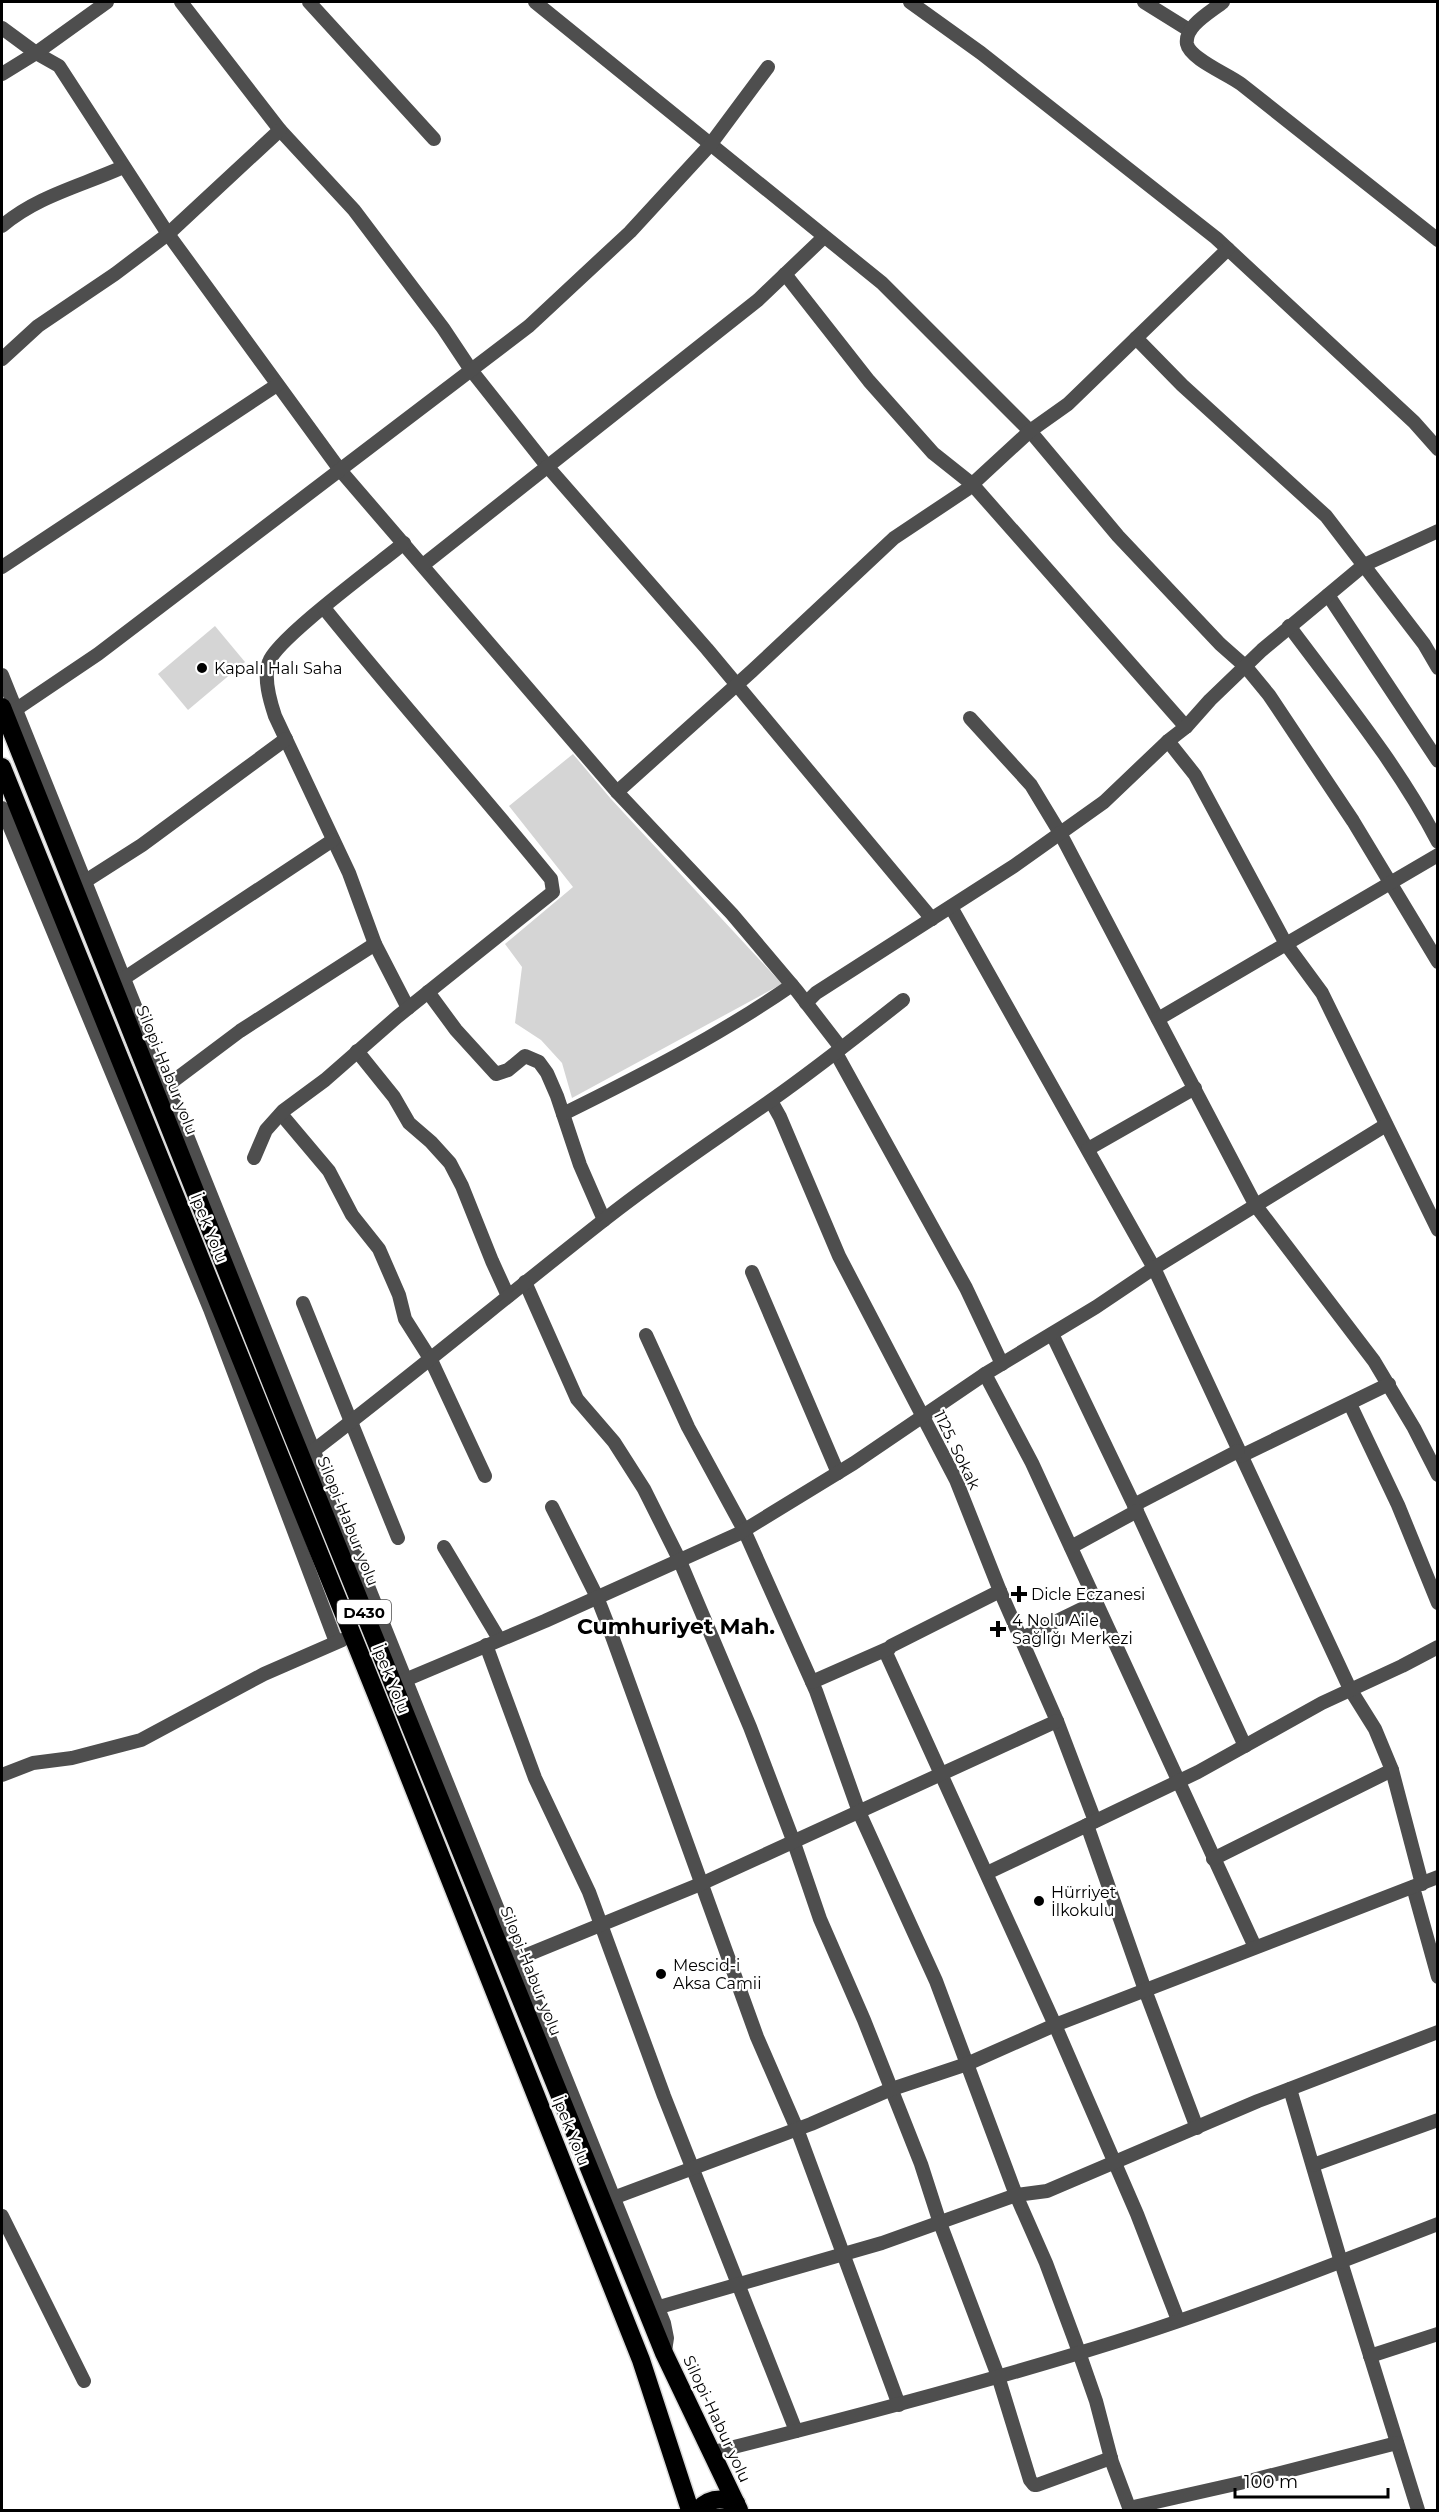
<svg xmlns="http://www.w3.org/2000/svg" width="1439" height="2512" font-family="Montserrat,sans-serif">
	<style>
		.green { fill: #d5d5d5 }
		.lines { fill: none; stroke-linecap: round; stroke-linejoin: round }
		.highway-casing { stroke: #dbdbdb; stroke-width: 21 }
		.minor { stroke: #4e4e4e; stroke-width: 14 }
		.highway { stroke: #000; stroke-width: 18 }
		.poi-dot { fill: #000; stroke: #fff; stroke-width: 2 }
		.labels { text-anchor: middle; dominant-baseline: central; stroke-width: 4.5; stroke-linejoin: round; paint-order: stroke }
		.shield { fill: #fff; stroke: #4c4c4c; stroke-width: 1.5 }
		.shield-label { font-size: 15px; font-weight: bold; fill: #000 }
		.poi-label { font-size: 16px; fill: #000; stroke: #fff; text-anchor: start }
		.street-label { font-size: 16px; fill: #000; stroke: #fff }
		.district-label { font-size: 22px; font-weight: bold; fill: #000; stroke: #fff }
	</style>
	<rect width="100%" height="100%" fill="#fff"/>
	<g class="green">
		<path d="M215 626 245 662 188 710 158 674Z"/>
		<path d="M573 754 611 799 782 984 572 1098 562 1063 541 1040 515 1023 522 967 505 944 573 887 509 806Z"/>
	</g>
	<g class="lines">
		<g class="highway-casing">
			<g id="highway">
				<path d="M2 707 281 1407 664 2353 739 2510"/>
				<path d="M2 767 389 1726 641 2360 690 2510"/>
				<path d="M698 2510C709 2498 721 2497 736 2503"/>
			</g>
		</g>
		<g class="minor">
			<path d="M181 2 280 130 354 210 443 328 471 370 547 466 707 649 932 919"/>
			<path d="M309 2 434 139"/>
			<path d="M535 2 882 283 1030 431 1118 536 1220 644 1246 667 1269 695 1353 821 1438 962"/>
			<path d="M910 2 981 53 1216 238 1414 422 1438 449"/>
			<path d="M1144 2 1189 30"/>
			<path d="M1223 2C1211 12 1184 26 1187 44 1190 59 1228 74 1241 84 1306 136 1372 188 1438 240"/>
			<path d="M2 28 36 53 59 66 168 234 340 470 617 792 732 914 797 991 841 1048"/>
			<path d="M2 74 36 53 107 2"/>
			<path d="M2 226C37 196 81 186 123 167"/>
			<path d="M785 274 869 381 933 453 972 484 1186 727"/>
			<path d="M1136 338 1182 385 1326 516 1424 644 1438 668"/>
			<path d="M2 359 38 326 115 274 168 234 280 130"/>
			<path d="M404 543C380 563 276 639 269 662 263 678 270 701 275 716L349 873 375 944 408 1008"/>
			<path d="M423 565 758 300 824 237"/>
			<path d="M2 567 277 385"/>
			<path d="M1328 595 1438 761"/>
			<path d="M1289 626C1341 696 1398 765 1438 842"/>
			<path d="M2 675 664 2323 667 2338 665 2351"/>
			<path d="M15 710 98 654 529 326 630 232 710 145 768 67"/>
			<path d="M970 718 1031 785 1060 833 1256 1206 1374 1361 1414 1428 1438 1475"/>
			<path d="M1168 741 1195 775 1286 944 1322 993 1438 1230"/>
			<path d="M617 792 752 671 894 538 966 490 1030 431 1068 404 1228 249"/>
			<path d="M2 808 210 1309 336 1642"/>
			<path d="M84 882 142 845 286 739"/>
			<path d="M951 907 1154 1268 1350 1689 1375 1729 1392 1770 1422 1884"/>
			<path d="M123 979 333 840"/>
			<path d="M428 992 456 1030 496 1074 508 1070 525 1056 539 1062 547 1073 557 1096 580 1165 604 1220"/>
			<path d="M806 1003 816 993 1014 866 1104 802 1168 741 1186 727 1210 700 1262 650 1364 565 1438 531"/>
			<path d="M1158 1019 1438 855"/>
			<path d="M357 1051 394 1097 409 1123 431 1142 450 1163 462 1186 492 1261 508 1296"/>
			<path d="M836 1053 966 1288 1002 1364"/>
			<path d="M168 1085 240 1031 375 944"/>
			<path d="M771 1101 780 1117 839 1256 956 1480 1000 1591 1057 1721 1095 1821"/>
			<path d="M281 1114 329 1171 352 1215 379 1249 399 1295 405 1319 431 1360 485 1476"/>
			<path d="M563 1114C642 1075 720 1035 792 985"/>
			<path d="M1088 1149 1195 1088"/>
			<path d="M254 1158 266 1130 283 1111 325 1080 397 1017 533 908 553 892 551 879C477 788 398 700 324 608"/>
			<path d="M752 1272 838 1473"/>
			<path d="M525 1282 577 1399 614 1442 644 1489 679 1559 750 1727 793 1840 820 1919 864 2020 921 2164 940 2223 998 2376 1030 2480 1034 2485H1037L1111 2458"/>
			<path d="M303 1303 398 1538"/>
			<path d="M1052 1334 1134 1505 1245 1746"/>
			<path d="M646 1335 688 1427 744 1530 786 1624 816 1691 859 1812 936 1981 1016 2195 1046 2263 1075 2341 1096 2401 1112 2462 1130 2510"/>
			<path d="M985 1374 1032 1463 1255 1947"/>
			<path d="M1350 1404 1398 1505 1438 1603"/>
			<path d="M313 1451C411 1376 506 1297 604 1220 658 1177 716 1139 773 1099 817 1068 860 1034 903 1000"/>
			<path d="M1241 1456 1389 1384"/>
			<path d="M1134 1505 1238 1451"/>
			<path d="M552 1507 597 1597 608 1625 757 2037 797 2129 899 2405"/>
			<path d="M444 1547 499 1639"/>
			<path d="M1071 1547 1137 1511"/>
			<path d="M1000 1591 891 1646 886 1653 1055 2025 1137 2214 1178 2320"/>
			<path d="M1022 1638 1096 1602"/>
			<path d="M486 1645 535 1778 589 1892 664 2096 796 2431"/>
			<path d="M405 1680 545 1621 738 1534 854 1463 985 1374 1096 1307 1154 1268 1386 1125"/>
			<path d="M812 1682 887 1649"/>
			<path d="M2 1775 33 1763 72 1758 141 1740 264 1674 342 1640"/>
			<path d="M1087 1825 1145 1990 1197 2128"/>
			<path d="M1213 1859 1392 1770"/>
			<path d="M987 1873 1198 1772 1322 1703 1402 1666 1438 1647"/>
			<path d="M1413 1887 1438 1977"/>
			<path d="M517 1959 703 1883 1057 1721"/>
			<path d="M1290 2089 1341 2262 1418 2510"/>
			<path d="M1313 2165 1438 2120"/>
			<path d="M613 2198 811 2124 889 2090 967 2064 1055 2025 1438 1877"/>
			<path d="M2 2216 84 2381"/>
			<path d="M649 2310 882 2243 1016 2195 1047 2191 1258 2101 1438 2032"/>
			<path d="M1370 2356 1438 2334"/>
			<path d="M710 2453C834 2422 957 2390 1079 2353 1201 2317 1319 2270 1438 2224"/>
			<path d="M1129 2508 1249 2481 1397 2443"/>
		</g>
		<use href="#highway" class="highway"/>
	</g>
	<g class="poi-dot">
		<circle cx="202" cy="668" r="6"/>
		<path d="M1016 1585h6v6h6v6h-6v6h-6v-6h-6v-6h6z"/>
		<path d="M995 1620h6v6h6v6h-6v6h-6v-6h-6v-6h6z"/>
		<circle cx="1039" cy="1901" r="6"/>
		<circle cx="661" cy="1974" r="6"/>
	</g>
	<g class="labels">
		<rect class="shield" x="337" y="1600" width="54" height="24" rx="4.5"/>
		<g class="shield-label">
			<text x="364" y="1612">D430</text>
		</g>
		<g class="poi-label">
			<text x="214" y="668">Kapalı Halı Saha</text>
			<text x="1031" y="1594">Dicle Eczanesi</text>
			<text x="1012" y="1620">4 Nolu Aile<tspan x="1012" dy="18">Sağlığı Merkezi</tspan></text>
			<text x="1051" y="1892">Hürriyet<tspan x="1051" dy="18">İlkokulu</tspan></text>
			<text x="673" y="1965">Mescid-i<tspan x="673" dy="18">Aksa Camii</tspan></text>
		</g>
		<g class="street-label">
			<text transform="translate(167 1070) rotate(68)">Silopi-Habur yolu</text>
			<text transform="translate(209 1228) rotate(68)">İpek Yolu</text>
			<text transform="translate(957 1450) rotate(64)">1125. Sokak</text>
			<text transform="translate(348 1521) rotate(68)">Silopi-Habur yolu</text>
			<text transform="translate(391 1679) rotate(68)">İpek Yolu</text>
			<text transform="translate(531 1971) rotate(68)">Silopi-Habur yolu</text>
			<text transform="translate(571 2131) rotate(68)">İpek Yolu</text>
			<text transform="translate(717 2419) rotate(65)">Silopi-Habur yolu</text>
		</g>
		<g class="district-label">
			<text x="676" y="1626">Cumhuriyet Mah.</text>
		</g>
	</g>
	<rect width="1439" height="2512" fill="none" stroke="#000000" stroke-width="6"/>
	<path d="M1235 2488v9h153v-9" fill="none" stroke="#000000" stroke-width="3"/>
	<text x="1244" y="2488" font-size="18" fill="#000000" stroke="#ffffff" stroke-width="4.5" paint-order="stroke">100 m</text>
</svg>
